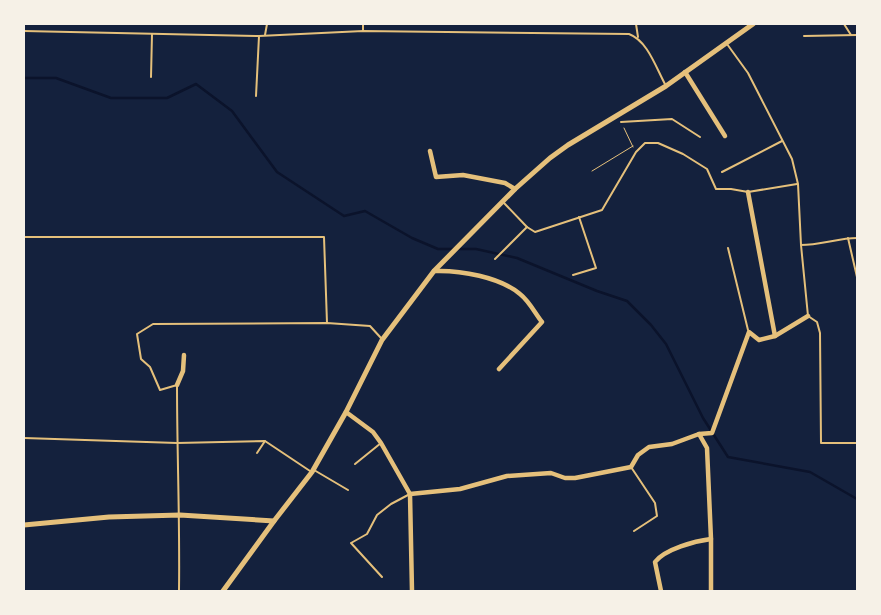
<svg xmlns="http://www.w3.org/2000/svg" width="881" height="615" font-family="Poppins,sans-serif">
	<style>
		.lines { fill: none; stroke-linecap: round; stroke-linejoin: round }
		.stream { stroke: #0b132b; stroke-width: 2.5 }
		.path { stroke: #e5c07b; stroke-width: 1 }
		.service { stroke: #e5c07b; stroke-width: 2 }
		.minor { stroke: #e5c07b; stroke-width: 4.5 }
		.tertiary { stroke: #e5c07b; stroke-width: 5 }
	</style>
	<rect width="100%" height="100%" fill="#14213d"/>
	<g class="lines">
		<path class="stream" d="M24 78H56L111 98H167L196 84 232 111 277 172 344 216 365 211 412 238 438 249H476L517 258 597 291 627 301 651 325 666 344 703 418 728 457 810 472 857 499"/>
		<g class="path">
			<path d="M624 128 633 147"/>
			<path d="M592 171 633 146"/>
		</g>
		<g class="service">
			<path d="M636 24 638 37"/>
			<path d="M844 24 851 35"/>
			<path d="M24 31 259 36 363 31 629 34C648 41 656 68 666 86"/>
			<path d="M363 31V24"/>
			<path d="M265 35 267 24"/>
			<path d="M804 36 857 35"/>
			<path d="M727 44 748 73 792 159 798 184 801 245 808 316 817 322 820 333 821 443H857"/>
			<path d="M151 77 152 34"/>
			<path d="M256 96 259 36"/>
			<path d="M621 122 672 119 700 137"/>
			<path d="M722 172 782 141"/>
			<path d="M504 203 527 227 535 232 602 210 636 152 645 143H658L683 154 707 169 716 189H731L748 192 797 184"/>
			<path d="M24 237H324L327 323"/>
			<path d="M848 238 857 277"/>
			<path d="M801 245C820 245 839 238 857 238"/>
			<path d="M728 248 748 330"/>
			<path d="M495 259 527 227"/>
			<path d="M573 275 596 268 579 217"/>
			<path d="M24 438 177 443 265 441 310 471"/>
			<path d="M257 453 265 441"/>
			<path d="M355 464 381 443"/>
			<path d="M631 467 655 503 657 516 634 531"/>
			<path d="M314 470 348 490"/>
			<path d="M382 577 351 543 367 534 377 515 391 504 408 495"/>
			<path d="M179 591C180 522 177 454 177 385L160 390 150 367 141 359 137 334 153 324 327 323 370 326 381 338"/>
		</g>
		<g class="minor">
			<path d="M685 72 725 136"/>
			<path d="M430 151 436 177 463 175 505 183 515 189"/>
			<path d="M748 192 775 336"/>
			<path d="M434 271C460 270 500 277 520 294 529 301 535 313 542 322L499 369"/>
			<path d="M177 385 183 371 184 355"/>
			<path d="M346 412 373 432 381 443 410 494 412 591"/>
			<path d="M699 434 707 448 711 539V591"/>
			<path d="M410 494 460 489 507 476 551 473 565 478H575L631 467 638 455 649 447 672 444 699 434 712 433 749 332 759 340 775 336 808 316"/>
			<path d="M661 591 655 562C665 549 695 541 711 539"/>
		</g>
		<g class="tertiary">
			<path d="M24 525 109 517 180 515 274 521"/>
			<path d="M223 591 274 521 312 472 346 412 382 340 434 271 515 189 550 158 568 145 666 86 753 24"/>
		</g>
	</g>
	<rect width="881" height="615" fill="none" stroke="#f6f1e7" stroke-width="50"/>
</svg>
